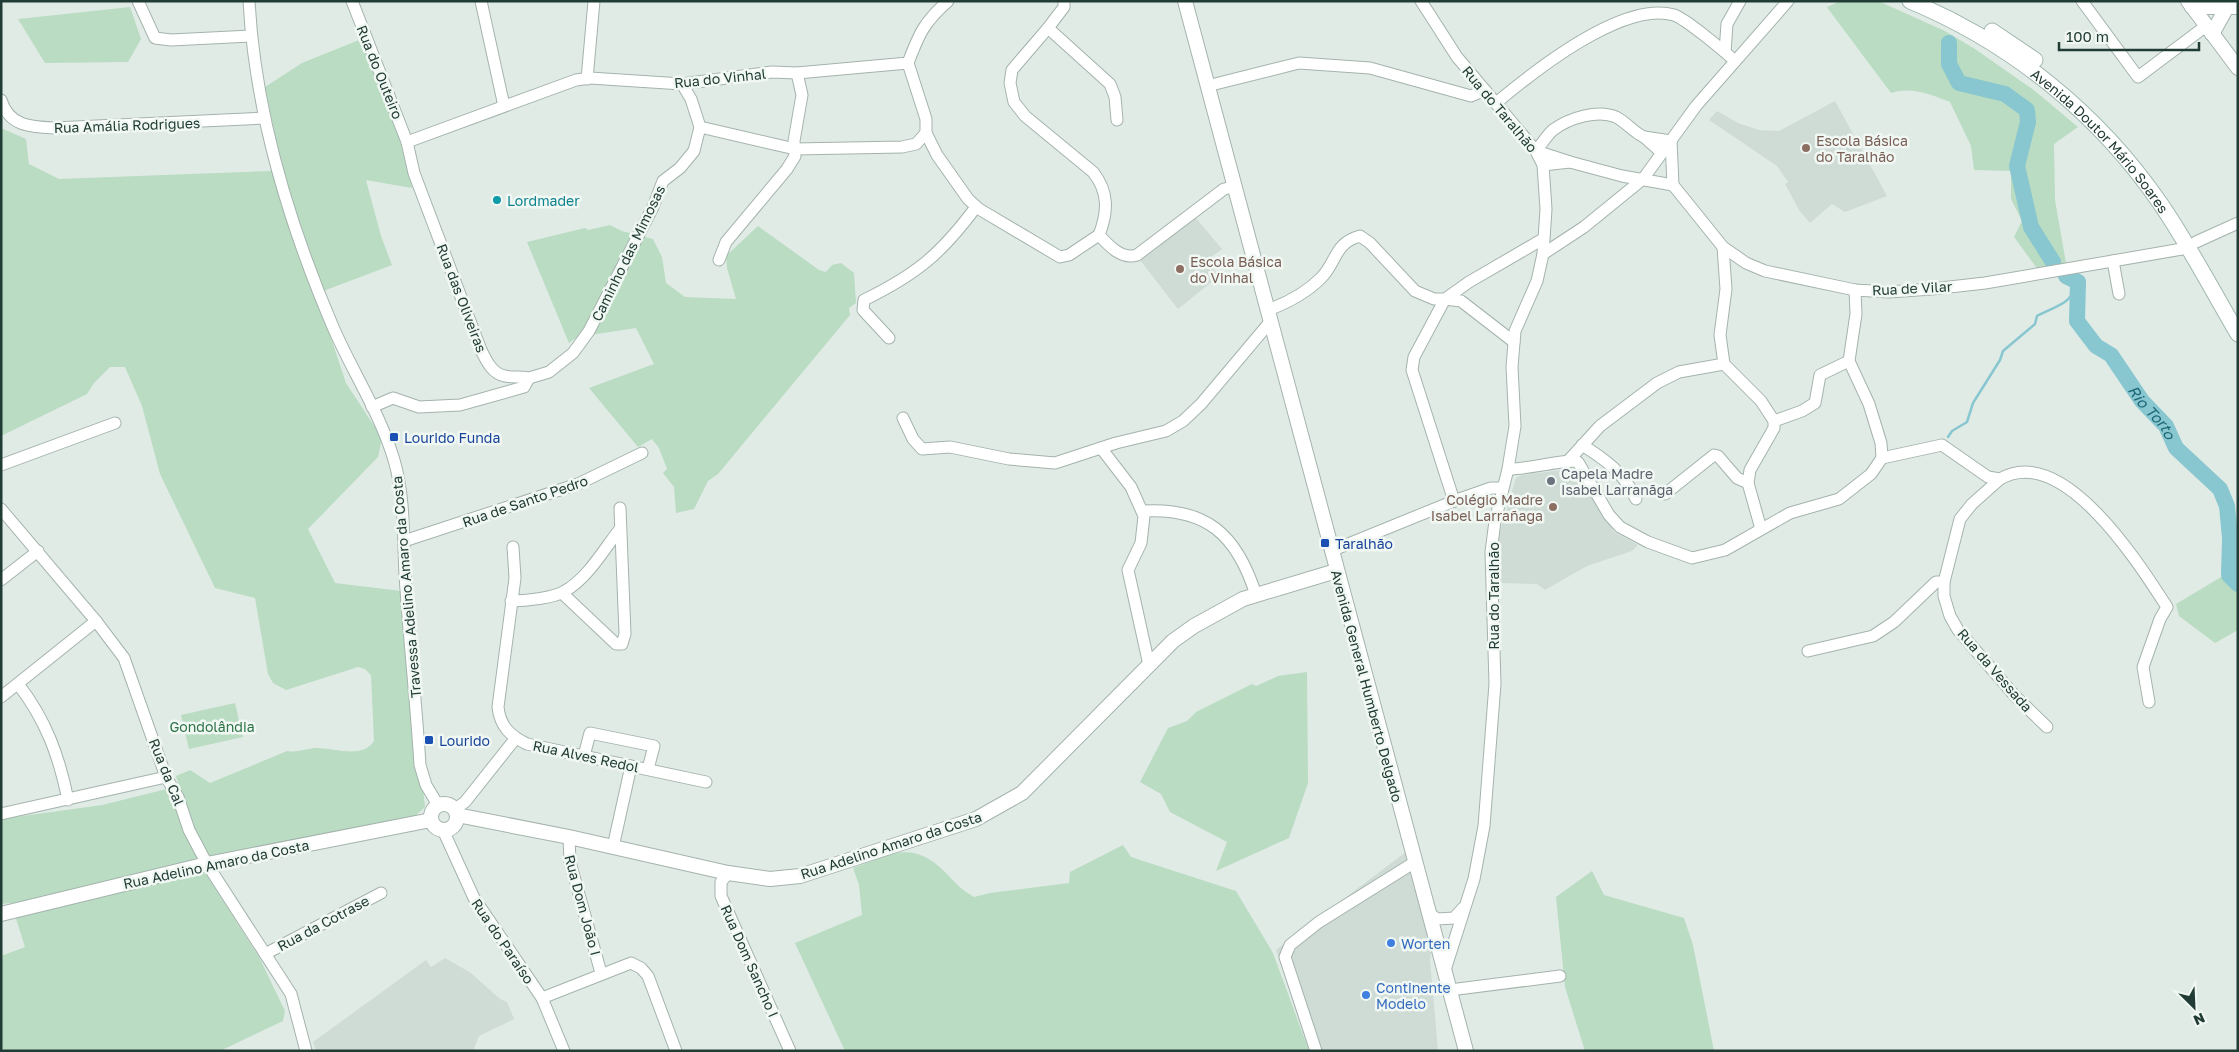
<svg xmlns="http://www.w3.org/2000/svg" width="2239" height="1052" font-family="'Golos Text',sans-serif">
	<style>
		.built { fill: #cfdbd5 }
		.green { fill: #b9dcc2 }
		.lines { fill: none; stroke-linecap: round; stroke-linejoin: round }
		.stream { stroke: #88c6d0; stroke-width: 2.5 }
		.river { stroke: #88c6d0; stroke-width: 16 }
		.minor-casing { stroke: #a4b3ad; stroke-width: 13 }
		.tertiary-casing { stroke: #a4b3ad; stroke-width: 16 }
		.secondary-casing { stroke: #9fb7ae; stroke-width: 17 }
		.minor { stroke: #fff; stroke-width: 11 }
		.tertiary { stroke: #fff; stroke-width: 14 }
		.secondary { stroke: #fff; stroke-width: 15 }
		.education-dot { fill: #8d6e63; stroke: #f1f8f4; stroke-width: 2 }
		.culture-dot { fill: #0f9aa8; stroke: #f1f8f4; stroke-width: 2 }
		.transit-dot { fill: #1a4fb4; stroke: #f1f8f4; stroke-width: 2 }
		.worship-dot { fill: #6b7280; stroke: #f1f8f4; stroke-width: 2 }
		.shop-dot { fill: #3f7fe0; stroke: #f1f8f4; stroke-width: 2 }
		.labels { text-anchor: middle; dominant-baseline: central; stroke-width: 5; stroke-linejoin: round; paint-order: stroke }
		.street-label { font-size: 14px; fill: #213c34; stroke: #f1f8f4 }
		.education-label { font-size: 14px; fill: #785e54; stroke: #f1f8f4; text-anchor: start }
		.culture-label { font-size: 14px; fill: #0d838f; stroke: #f1f8f4; text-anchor: start }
		.transit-label { font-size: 14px; fill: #164399; stroke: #f1f8f4; text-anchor: start }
		.worship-label { font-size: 14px; fill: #5b616d; stroke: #f1f8f4; text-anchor: start }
		.park-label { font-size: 14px; fill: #2c7246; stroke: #f1f8f4 }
		.shop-label { font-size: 14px; fill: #366cbe; stroke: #f1f8f4; text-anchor: start }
		.water-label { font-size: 15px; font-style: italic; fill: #1c6977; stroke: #f1f8f4 }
	</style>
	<rect width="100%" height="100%" fill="#e1ebe6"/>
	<g class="built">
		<path d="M1835 101 1887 196 1845 212 1832 204 1810 223 1799 210 1785 184 1788 182 1777 166 1709 120 1717 111 1738 123 1759 130 1779 131Z"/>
		<path d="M1195 217 1222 249 1206 261 1219 276 1178 309 1140 260Z"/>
		<path d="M1562 470 1580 475 1614 532 1638 545 1632 551 1587 566 1545 590 1537 584 1499 583 1496 552 1499 535 1516 478 1522 475Z"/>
		<path d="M1406 852 1432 947 1430 960 1438 1050 1309 1051 1276 950Z"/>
		<path d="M445 958 471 973 500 999 507 1002 514 1019 479 1036 473 1051H316L313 1042 426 960 431 967Z"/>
	</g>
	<g class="green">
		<path d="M1841 1H1878L1945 31 1975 49 2035 91 2078 127 2054 144 2055 200 2066 263 2042 275 2014 237 2022 221 2011 199V171L1974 170 1971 146 1950 102C1932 95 1911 86 1891 93L1829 10 1827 7Z"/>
		<path d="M130 7 141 39 128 62 45 63 18 19Z"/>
		<path d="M364 38 396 126 412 188 366 180 381 236 392 265 326 290 320 305 346 383 382 438 378 457 308 529 335 583 401 591 425 807 414 817 204 871 259 957 285 1011 283 1021 220 1051H1V956L25 947 11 903 1 904V819L102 805 179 786 176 776 190 770 210 783 287 751C296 753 305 749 314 748 333 747 362 760 374 741L371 675 365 669 358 667 286 690 273 683 268 674 255 598 215 588 160 474 142 406 125 367H110L94 383 87 394 1 436V128L26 139 29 164 59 179 270 171 282 168 265 87 302 63Z"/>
		<path d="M610 225 622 231 653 239 662 257 666 283 685 297 736 299 727 268 726 256 758 226 819 270 826 272 832 265 841 263 854 273 856 303 849 308 850 315 718 474 708 481 694 509 676 513 674 487 663 473 667 469 659 448 652 439 638 447 589 388 654 364 636 328 577 337 569 343 527 242 585 228 588 230Z"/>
		<path d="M2238 567V630L2215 643 2179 616 2176 604Z"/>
		<path d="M1307 672 1308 783 1289 838 1216 871 1227 842 1170 812 1161 794 1140 782 1168 728 1187 721 1196 712 1252 684 1256 686 1278 676Z"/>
		<path d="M235 703 243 737 189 749 181 715Z"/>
		<path d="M1123 845 1131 857 1236 891 1273 953 1309 1051H845L795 943 862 915 859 885 853 868C891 854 912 839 945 872 956 883 960 889 974 897L990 893 1069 883 1070 872Z"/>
		<path d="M1592 871 1604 895 1684 918 1693 945 1714 1051H1585L1565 987 1556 897Z"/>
	</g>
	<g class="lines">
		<path class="stream" d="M1948 437 1952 431 1967 422 1973 403 2000 360 2003 351 2035 324 2037 316C2052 307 2080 303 2073 278"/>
		<g class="river">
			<path d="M1949 43V64L1959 83 2005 94 2027 110 2028 122 2017 166 2031 227 2053 262"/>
			<path id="s1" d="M2066 276 2078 282 2077 321 2096 346 2111 355 2142 401 2166 426 2176 448 2220 489 2227 506 2230 538 2229 575 2238 584"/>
		</g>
		<g class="minor-casing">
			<g id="minor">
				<path d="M138 1 155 38 171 40 251 36"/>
				<path d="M249 1C255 113 289 224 333 327 352 371 380 413 394 460 405 497 403 537 405 575 409 638 416 701 420 765L426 785 438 805"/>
				<path d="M352 1 407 142 414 173 481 350C486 360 492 374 505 376 513 378 520 376 529 378L524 387 460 405 419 407 393 398 372 407"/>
				<path d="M481 1 504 106"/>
				<path d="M1064 1V7L1048 28 1012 70 1010 83 1014 102 1025 116 1093 172C1109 192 1108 212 1099 235"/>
				<path d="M1421 1 1457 57 1536 151 1543 165 1546 209 1543 254 1537 281 1515 331 1512 367 1515 426 1508 469 1495 521 1491 552 1495 684 1484 826 1474 879 1445 970"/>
				<path d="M2082 1 2138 77 2206 26"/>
				<path d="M1048 28 1110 84 1115 97 1117 120"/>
				<path d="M1725 52 1727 24 1740 1"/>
				<path d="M908 63 926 119V133L937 155 968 199 979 209 1060 257 1069 255 1099 235"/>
				<path d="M587 79 594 1"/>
				<path d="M1207 86 1299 63 1370 68 1471 96 1485 90"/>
				<path d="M1 100C9 126 30 127 54 128L265 118"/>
				<path d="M1496 103C1533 72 1623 0 1674 15 1686 19 1724 51 1735 61"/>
				<path d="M700 127 795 149 902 147 916 144 926 133"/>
				<path d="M1671 141 1673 185"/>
				<path d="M407 142 576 80 590 78 682 84 772 72 797 73 908 63C919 34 924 22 948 1"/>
				<path d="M1662 153 1644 137 1671 141"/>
				<path d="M1570 162 1622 176 1673 185"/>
				<path d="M1543 165 1570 162 1536 151C1541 145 1547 135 1553 130 1569 118 1598 109 1616 117 1626 122 1633 132 1644 137"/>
				<path d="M1673 185 1723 247 1746 263 1765 271 1855 290 1889 292 1932 289 1985 283 2188 248"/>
				<path d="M1099 235C1109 246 1122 260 1137 255L1224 189 1233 187"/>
				<path d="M2196 242 2238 223"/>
				<path d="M1723 247 1726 289 1720 335 1724 364 1761 401 1774 421V428L1750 470 1748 483 1761 529"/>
				<path d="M1543 254 1584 227 1643 179 1696 106 1788 1"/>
				<path d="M719 260 726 242 787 169 795 156 794 141 802 95 797 73"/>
				<path d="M2113 261 2119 294"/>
				<path d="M1855 290 1856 314 1849 361 1869 404 1881 443 1882 458"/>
				<path d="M1268 310C1287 303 1307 292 1321 278 1337 262 1334 243 1360 236L1370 243 1415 291 1434 299H1445L1469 282 1543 239"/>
				<path d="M889 338 863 310 864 300C917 274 941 254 976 207"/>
				<path d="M529 378 549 372 573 353 589 331 653 207 663 181 680 168 694 151 700 127 691 99 682 84"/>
				<path d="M903 418 913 439 922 449 950 447 1009 459 1055 463 1116 443 1166 431 1183 421 1201 404 1270 322"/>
				<path d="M1774 421 1802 411 1815 403 1820 375 1849 361"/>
				<path d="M1582 445C1605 459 1625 474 1636 499"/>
				<path d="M1101 448 1131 487 1144 516 1141 543 1128 570 1149 665"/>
				<path d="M1569 460 1600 426 1657 383 1679 372 1724 364"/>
				<path d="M1 465 115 423"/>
				<path d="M1508 469C1525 470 1568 458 1578 462L1609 515 1620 527 1648 542 1692 558 1725 550 1790 513 1839 499 1871 474 1882 458 1942 445 1988 477 2000 479C2063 442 2139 564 2167 607L2160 619 2143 667 2149 702"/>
				<path d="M2000 479 1972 504 1960 519 1944 582V596L1950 616 1958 630 2015 696 2047 727"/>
				<path d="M1665 494 1714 455 1718 456 1737 478 1748 483"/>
				<path d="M1454 501 1412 370 1414 357 1445 299 1461 301 1514 342"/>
				<path d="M1 509 96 621 124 658 166 777 178 797 189 830 207 864 291 994 306 1051"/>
				<path d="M1142 511C1207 507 1237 535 1256 595"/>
				<path d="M404 541 578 484 642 453"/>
				<path d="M513 547 515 578 498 707C500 726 510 736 527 744L706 782"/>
				<path d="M1331 551 1454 501 1491 488H1502"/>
				<path d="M1 580 38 551"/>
				<path d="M562 593 616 644H622L625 634 620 508"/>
				<path d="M511 601C525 601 554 598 565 591 588 578 604 549 620 529"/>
				<path d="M1808 651 1873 636 1894 622 1936 582H1944"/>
				<path d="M18 684C46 720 59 756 68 800"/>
				<path d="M1 697 96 621"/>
				<path d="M584 756 590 733 654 746 648 769"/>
				<path d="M455 809 465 802 515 739"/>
				<path d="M1 814 166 777"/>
				<path d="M443 830 474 898 542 998 564 1051"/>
				<path d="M569 837 570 862 601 973"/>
				<path d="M613 847 631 766"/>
				<path d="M728 873 721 882V896L790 1051"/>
				<path d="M1429 913 1437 919 1454 918 1463 908"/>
				<path d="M265 954 381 893"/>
				<path d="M1450 990 1560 976"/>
				<path d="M542 998 631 963 641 968 648 976 676 1051"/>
				<path d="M1316 1051 1285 957 1290 945 1319 922 1415 862"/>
			</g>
		</g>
		<g class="tertiary-casing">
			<g id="tertiary">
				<path d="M1185 1 1466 1051"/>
				<path d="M2188 1 2238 68"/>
				<path d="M2192 7H2238"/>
				<path d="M2212 34 2227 7"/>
				<circle cx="444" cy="817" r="13"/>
				<path d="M457 815 569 837 728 873 770 879 800 876 976 819 1022 793 1173 641 1194 626 1243 599 1336 571"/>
				<path d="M1 914 207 864 431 820"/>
			</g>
		</g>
		<g class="secondary-casing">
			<g id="secondary">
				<path id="s2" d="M1910 1C2011 43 2098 113 2160 203 2189 245 2212 290 2238 334"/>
				<path d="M1992 31 2035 60"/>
			</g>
		</g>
		<use href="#minor" class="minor"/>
		<use href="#tertiary" class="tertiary"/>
		<use href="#secondary" class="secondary"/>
	</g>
	<g class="education-dot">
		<circle cx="1806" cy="148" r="5"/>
		<circle cx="1180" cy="269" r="5"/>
		<circle cx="1553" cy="507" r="5"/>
	</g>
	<circle class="culture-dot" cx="497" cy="200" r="5"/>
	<g class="transit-dot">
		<rect x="389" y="432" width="10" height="10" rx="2.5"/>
		<rect x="1320" y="538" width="10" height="10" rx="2.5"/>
		<rect x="424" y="735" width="10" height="10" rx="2.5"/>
	</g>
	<circle class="worship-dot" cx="1551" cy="481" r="5"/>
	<g class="shop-dot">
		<circle cx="1391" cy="943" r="5"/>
		<circle cx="1366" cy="995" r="5"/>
	</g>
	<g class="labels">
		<g class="street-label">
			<text transform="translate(380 72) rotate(68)">Rua do Outeiro</text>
			<text transform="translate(720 78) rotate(-6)">Rua do Vinhal</text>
			<text transform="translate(1500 109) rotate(50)">Rua do Taralhão</text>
			<text transform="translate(127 125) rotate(-2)">Rua Amália Rodrigues</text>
			<text stroke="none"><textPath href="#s2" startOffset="239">Avenida Doutor Mário Soares</textPath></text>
			<text transform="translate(628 253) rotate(-64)">Caminho das Mimosas</text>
			<text transform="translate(1912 288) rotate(-3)">Rua de Vilar</text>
			<text transform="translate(462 298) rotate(69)">Rua das Oliveiras</text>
			<text transform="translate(525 501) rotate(-19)">Rua de Santo Pedro</text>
			<text transform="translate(406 587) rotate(-95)">Travessa Adelino Amaro da Costa</text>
			<text transform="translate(1493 596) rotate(-90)">Rua do Taralhão</text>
			<text transform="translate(1995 670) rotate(49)">Rua da Vessada</text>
			<text transform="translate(1367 686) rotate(75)">Avenida General Humberto Delgado</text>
			<text transform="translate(586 756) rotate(12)">Rua Alves Redol</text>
			<text transform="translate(167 772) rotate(68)">Rua da Cal</text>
			<text transform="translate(891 845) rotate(-18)">Rua Adelino Amaro da Costa</text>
			<text transform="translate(216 864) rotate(-12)">Rua Adelino Amaro da Costa</text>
			<text transform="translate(583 905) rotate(75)">Rua Dom João I</text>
			<text transform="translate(323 923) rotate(-28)">Rua da Cotrase</text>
			<text transform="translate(503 941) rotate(56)">Rua do Paraíso</text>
			<text transform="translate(750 961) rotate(66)">Rua Dom Sancho I</text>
		</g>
		<g class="education-label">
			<text x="1816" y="140">Escola Básica<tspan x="1816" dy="16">do Taralhão</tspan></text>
			<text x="1190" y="261">Escola Básica<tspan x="1190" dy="16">do Vinhal</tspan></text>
			<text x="1543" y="499" text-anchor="end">Colégio Madre<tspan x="1543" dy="16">Isabel Larrañaga</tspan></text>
		</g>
		<g class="culture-label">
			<text x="507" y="200">Lordmader</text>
		</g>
		<g class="transit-label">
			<text x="404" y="437">Lourido Funda</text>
			<text x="1335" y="543">Taralhão</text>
			<text x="439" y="740">Lourido</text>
		</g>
		<g class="worship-label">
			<text x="1561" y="473">Capela Madre<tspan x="1561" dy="16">Isabel Larranãga</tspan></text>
		</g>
		<g class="park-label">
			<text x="212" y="726">Gondolândia</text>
		</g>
		<g class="shop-label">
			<text x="1401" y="943">Worten</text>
			<text x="1376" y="987">Continente<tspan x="1376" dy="16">Modelo</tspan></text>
		</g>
		<g class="water-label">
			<text stroke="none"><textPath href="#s1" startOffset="172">Rio Torto</textPath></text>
		</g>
	</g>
	<rect width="2239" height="1052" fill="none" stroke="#213c34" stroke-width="5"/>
	<g transform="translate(2194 1007) rotate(156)" stroke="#f1f8f4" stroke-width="4" paint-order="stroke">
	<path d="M0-4L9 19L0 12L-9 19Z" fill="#213c34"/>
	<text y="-8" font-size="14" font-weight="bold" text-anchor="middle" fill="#213c34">N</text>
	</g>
	<path d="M2059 42v8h140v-8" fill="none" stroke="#213c34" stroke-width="2.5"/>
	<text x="2066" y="42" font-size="15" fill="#213c34" stroke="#f1f8f4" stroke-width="4" paint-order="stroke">100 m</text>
</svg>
